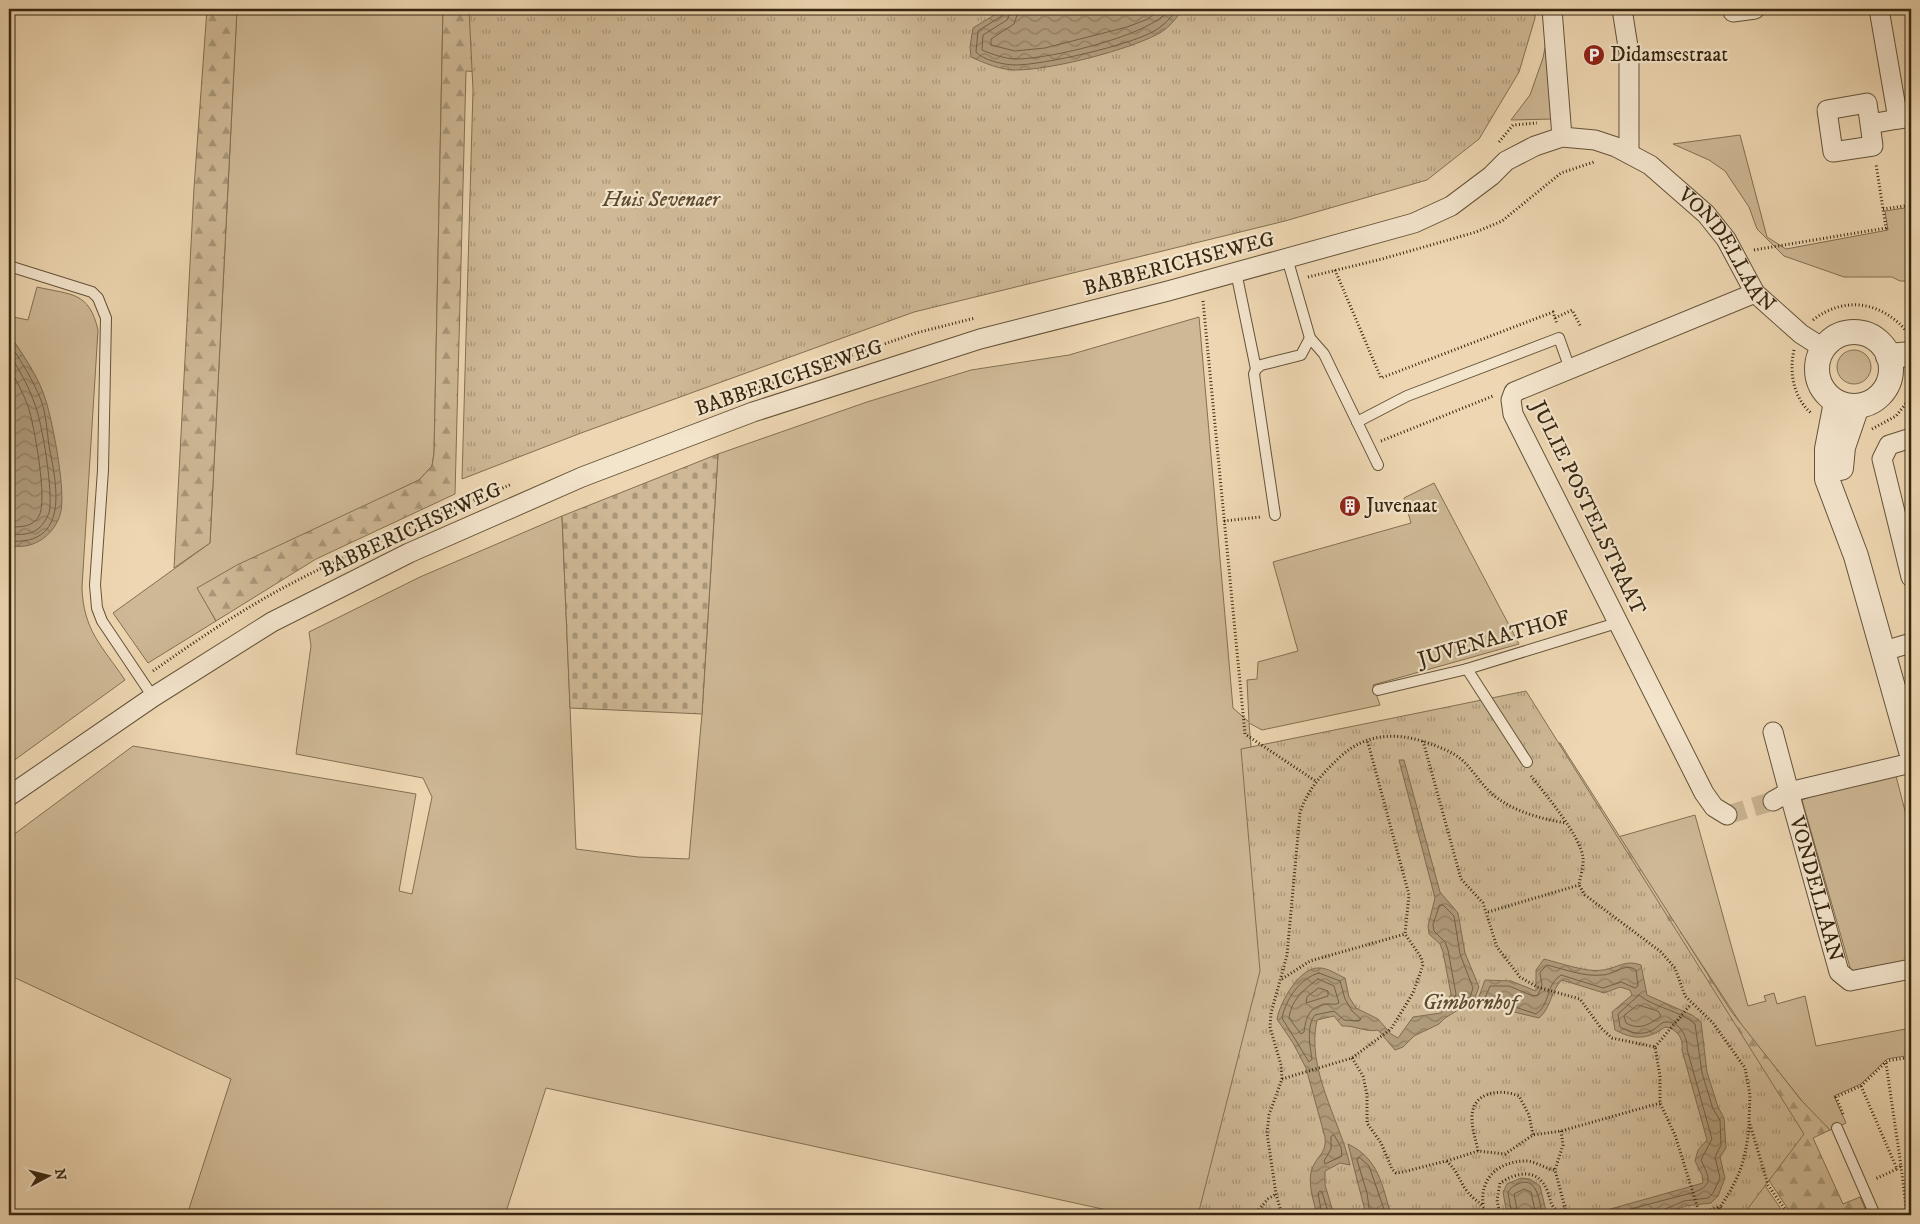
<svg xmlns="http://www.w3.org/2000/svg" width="1920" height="1224" font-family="'IM FELL DW Pica',serif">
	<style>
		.grass { fill: #ceb895; stroke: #827052 }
		.forest { fill: url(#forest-firs); stroke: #827052 }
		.cemetery { fill: url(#cemetery-stones); stroke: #827052 }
		.park { fill: url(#park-tufts); stroke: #827052 }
		.water { fill: url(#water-waves); stroke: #7f6c4f }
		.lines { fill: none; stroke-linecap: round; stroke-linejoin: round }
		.shore { stroke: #736044; stroke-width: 1 }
		.minor-tunnel { stroke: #c9b391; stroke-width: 19; stroke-dasharray: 19 9; stroke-linecap: butt }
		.service-casing { stroke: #645338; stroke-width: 12 }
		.minor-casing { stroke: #645338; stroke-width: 21 }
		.tertiary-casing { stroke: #645338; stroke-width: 26 }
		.path { stroke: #37270f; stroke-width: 3; stroke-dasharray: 1 2.5; stroke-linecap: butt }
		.service { stroke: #f3e4cc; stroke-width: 10 }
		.minor { stroke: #f3e4cc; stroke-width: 19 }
		.tertiary { stroke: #f3e4cc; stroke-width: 24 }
		.labels { text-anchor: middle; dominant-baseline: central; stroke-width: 4.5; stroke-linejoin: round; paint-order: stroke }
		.poi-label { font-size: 21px; fill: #37270f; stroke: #f3e4cc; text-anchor: start }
		.park-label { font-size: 21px; font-style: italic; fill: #5d4b30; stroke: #f3e4cc }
		.street-label { font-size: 21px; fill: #37270f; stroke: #f3e4cc }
	</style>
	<defs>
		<pattern id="forest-firs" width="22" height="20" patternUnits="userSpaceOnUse" patternTransform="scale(1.25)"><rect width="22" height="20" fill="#ceb895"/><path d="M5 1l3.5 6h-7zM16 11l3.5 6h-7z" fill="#a89678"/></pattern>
		<pattern id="cemetery-stones" width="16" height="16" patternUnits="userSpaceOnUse" patternTransform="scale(1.25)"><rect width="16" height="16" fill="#ceb895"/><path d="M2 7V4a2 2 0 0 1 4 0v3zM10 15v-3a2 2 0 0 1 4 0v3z" fill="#a89678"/></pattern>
		<pattern id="park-tufts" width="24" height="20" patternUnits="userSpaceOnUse" patternTransform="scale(1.25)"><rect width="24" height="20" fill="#ceb895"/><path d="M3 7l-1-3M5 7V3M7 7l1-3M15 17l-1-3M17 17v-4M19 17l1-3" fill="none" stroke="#a89678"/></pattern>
		<pattern id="water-waves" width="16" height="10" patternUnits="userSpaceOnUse" patternTransform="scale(1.25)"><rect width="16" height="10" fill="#af9a7a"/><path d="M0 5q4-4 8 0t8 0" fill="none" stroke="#8f7e62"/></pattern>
	</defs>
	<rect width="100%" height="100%" fill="#edd6b1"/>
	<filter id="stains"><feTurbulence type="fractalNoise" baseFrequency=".004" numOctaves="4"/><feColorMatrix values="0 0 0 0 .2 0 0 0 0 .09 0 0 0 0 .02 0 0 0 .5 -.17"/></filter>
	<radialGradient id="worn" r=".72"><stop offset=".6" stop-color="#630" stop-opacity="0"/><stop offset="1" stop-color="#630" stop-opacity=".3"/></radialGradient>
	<g class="grass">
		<path d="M237 9H443L434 453 432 466 419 480 198 588 216 621 148 663 113 613 210 543Z"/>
		<path d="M1548 32 1553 119 1511 120 1530 95 1543 58Z"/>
		<path d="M1740 135 1767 237 1786 249 1888 230 1885 211 1911 207V281H1900L1892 277H1844L1784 256 1757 229 1749 207 1725 171 1709 160 1673 144Z"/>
		<path d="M37 287C71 295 89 291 98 330L82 587C83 630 102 646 125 680L9 764V545L13 546 31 368 9 334V316L28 320Z"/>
		<path d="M1199 317 1233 708 1249 722 1247 680 1257 679 1258 662 1298 651 1273 562 1411 523 1404 498 1434 483 1519 644 1373 685 1380 705 1262 730 1249 723 1269 952 1206 1215H1130L546 1088 505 1215H187L231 1079 9 975V838L133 746 416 794 399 891 412 894 432 797 423 778 296 754 311 646 309 632 420 577 562 516 576 849 638 857 689 859 702 714 718 454 867 402 971 370 1069 355Z"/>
		<circle cx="1854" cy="367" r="17"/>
		<path d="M1896 776 1911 834V960L1851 971 1802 800 1848 783Z"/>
		<path d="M1695 815 1748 1006 1766 1001 1764 996 1774 993 1777 1004 1805 996 1816 1046 1911 1028V1055L1887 1059 1861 1084 1834 1096 1846 1123 1830 1130 1814 1116 1743 1027 1618 837Z"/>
		<path d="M1751 1132 1766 1187 1785 1215H1738Z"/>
	</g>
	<g class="forest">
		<path d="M207 9H237L210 543 174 568 194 188Z"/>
		<path d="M443 9H1004L578 78 466 71 455 494 316 559 216 621 197 588 237 565 419 480 432 466 434 453Z"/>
		<path d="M1527 741 1560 743 1731 1011 1801 1100 1830 1130 1813 1138 1843 1204 1860 1197 1868 1215H1792L1770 1182 1752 1120Z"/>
	</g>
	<path class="cemetery" d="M718 454 702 714 570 708 562 516Z"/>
	<g class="park">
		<path d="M469 9H1535V18L1519 72 1479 139 1427 180 1285 221 914 312 581 433 462 479 473 90Z"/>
		<path d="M1526 691 1804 1134 1743 1215H1198L1260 971 1241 749Z"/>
	</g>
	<g class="water">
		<path d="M1004 9H1183C1176 19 1167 30 1156 35 1124 51 1051 70 1015 70 1001 70 984 63 971 57L970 47 973 28Z"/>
		<path d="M9 334C23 355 39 377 46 401 53 424 67 495 60 515 53 537 31 551 9 545Z"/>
		<path d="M1399 760H1404L1440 892 1458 913 1465 953 1479 987 1474 1000 1445 1018 1439 1024 1414 1036 1403 1047 1395 1050 1378 1030C1367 1033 1354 1025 1342 1026L1334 1016 1317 1020C1306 1069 1339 1118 1350 1165L1340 1163 1325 1171V1185L1334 1215H1317C1314 1202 1307 1182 1312 1169 1317 1155 1327 1154 1325 1137L1306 1068 1293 1043 1277 1019C1280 1002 1300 966 1320 968 1328 968 1338 975 1345 978L1349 997 1356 1008 1378 1019 1391 1034 1398 1038 1413 1017 1441 1013 1451 994 1443 952 1440 944 1429 934 1428 926 1435 898Z"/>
		<path d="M1544 959C1560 963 1588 973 1603 970 1618 968 1625 959 1641 965L1647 995 1692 1015 1701 1022 1707 1072 1718 1107 1724 1118 1726 1148 1720 1157 1725 1178 1718 1196 1711 1203 1685 1206 1669 1213 1654 1215H1589L1703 1183 1702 1175 1695 1161 1698 1150 1707 1140 1682 1050C1684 1038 1676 1028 1665 1027 1647 1040 1634 1040 1615 1030L1612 1012 1632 995 1630 990 1620 987 1604 993 1562 980C1550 991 1552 1007 1539 1018L1514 1012 1508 1003 1487 1005 1477 1002 1485 980 1511 981 1536 991V970Z"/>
		<path d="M1348 1144C1379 1159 1382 1185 1391 1215H1366Z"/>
		<path d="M1521 1178 1530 1179 1540 1186 1547 1215H1507L1503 1192 1507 1184Z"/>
	</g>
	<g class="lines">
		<g class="shore">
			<path d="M1005 9 1003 15 978 31 976 52C983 60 1004 65 1015 65 1043 65 1132 45 1156 30 1164 25 1172 17 1177 9"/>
			<path d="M1012 9 1007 20 983 35 982 50C992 54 1005 59 1016 59 1049 59 1151 36 1170 9"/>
			<path d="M1019 9 1014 24 991 39V45L1015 51 1045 48 1127 27 1148 19 1160 9"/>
			<path d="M9 343C21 361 33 380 41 400 46 414 47 431 49 446 57 486 70 546 9 541"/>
			<path d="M9 354C19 369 28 385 34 402 42 420 54 495 49 513 47 518 43 525 38 529 30 535 19 535 9 534"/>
			<path d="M9 368C16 379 23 393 28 406 34 424 48 501 39 516 33 527 21 527 9 527"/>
			<path d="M1440 905H1443L1454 916 1460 954 1473 988 1470 997 1456 1005 1453 1003 1456 994 1448 950 1445 942 1434 931 1433 925Z"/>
			<path d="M1547 965C1564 969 1584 977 1602 975 1614 975 1625 962 1636 970L1638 986 1635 988 1621 982 1603 988 1561 975C1545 985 1551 1004 1536 1014L1518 1008 1510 999 1485 998 1490 986H1509L1533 996 1538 995 1542 985 1540 973Z"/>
			<path d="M1319 973 1340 981 1345 999 1352 1011 1361 1019 1359 1021 1344 1020 1334 1011 1315 1015C1306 1026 1310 1047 1312 1059L1309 1062 1282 1018C1286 999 1300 978 1319 973Z"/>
			<path d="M1318 979 1334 986 1339 1003C1335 1005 1332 1004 1328 1004 1309 1006 1306 1017 1304 1032L1301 1034 1289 1018C1291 1000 1304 989 1318 979Z"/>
			<path d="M1319 988 1328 991V996L1306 1003 1307 997Z"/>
			<path d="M1638 1005 1658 1011 1661 1016C1650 1024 1640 1031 1626 1023L1624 1016Z"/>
			<path d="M1334 1135 1341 1147 1342 1156 1325 1164 1324 1161 1331 1149V1137Z"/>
			<path d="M1322 1215 1318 1193 1320 1191 1322 1192 1329 1215"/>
			<path d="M1370 1215 1367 1193 1357 1160 1359 1157 1369 1166 1386 1215"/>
			<path d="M1512 1215 1508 1193C1510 1187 1514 1186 1520 1183 1538 1177 1540 1204 1542 1215"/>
			<path d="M1518 1215 1514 1194 1524 1189 1531 1192 1536 1215"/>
			<path d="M1608 1215 1695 1192C1715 1184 1708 1176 1701 1160L1712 1139 1687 1049C1688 1038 1680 1021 1666 1022 1661 1022 1658 1027 1653 1030 1641 1036 1631 1033 1620 1027L1618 1014 1639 995C1655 1008 1681 1011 1695 1024L1702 1073 1713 1109 1720 1120 1721 1145 1715 1157 1720 1178 1713 1193 1708 1198 1684 1201 1665 1209 1664 1215"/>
		</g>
		<path class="minor-tunnel" d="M1727 815 1773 801"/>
		<g class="service-casing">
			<g id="service">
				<path d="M1287 258 1310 338 1324 354 1378 465"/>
				<path d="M9 266 92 292 98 298 106 318 103 470 95 585 97 608 102 621 153 697"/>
				<path d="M1236 272 1256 369"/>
				<path d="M1357 422 1407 396 1559 338 1570 369"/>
				<path d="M1275 515 1254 374 1256 369 1261 365 1301 355 1310 338"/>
				<path d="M1467 669 1527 762"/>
				<path d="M1378 690 1467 669 1620 622"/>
				<path d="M1837 1128 1875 1215"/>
			</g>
		</g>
		<g class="minor-casing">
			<g id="minor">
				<path d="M1552 9 1562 137"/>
				<path d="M1622 9 1629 53V153"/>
				<path d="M1879 9 1898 119 1911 117"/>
				<path d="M1733 12 1755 9"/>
				<path d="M1870 124 1873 146 1833 152 1827 110 1867 103 1870 124 1898 119"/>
				<path d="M1911 438 1889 445 1882 459 1911 577"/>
				<path d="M1884 651 1911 643"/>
				<path d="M1773 732 1789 792 1773 801"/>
				<path id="s1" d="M1911 763 1789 792 1839 972 1850 981 1911 969"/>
				<path id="s2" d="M9 796 153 697 272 622 409 553 582 477 753 412 980 339 1168 291 1414 223 1451 206 1491 176 1506 161 1535 146 1562 137 1595 140 1616 147 1650 165 1706 214 1726 239 1755 293 1801 334 1823 348"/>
				<path d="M1727 815 1714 807 1704 793 1513 414 1511 400 1514 392 1755 293"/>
			</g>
		</g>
		<g class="tertiary-casing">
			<g id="tertiary">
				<circle cx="1854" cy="369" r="37"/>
				<path d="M1888 356 1911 354"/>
				<path d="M1836 402 1827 449V479L1856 556 1911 751"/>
				<path d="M1841 468 1843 447 1857 406"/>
			</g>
		</g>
		<g class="path">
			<path d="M1499 142 1513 125 1537 123"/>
			<path d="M1883 209 1911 205"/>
			<path d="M1754 250 1886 228 1876 164"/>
			<path d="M1335 270 1381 378 1553 312 1557 324"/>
			<path d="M1308 277 1382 259 1476 232 1502 221 1561 173 1594 162"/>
			<path d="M1203 301 1245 734 1317 782"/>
			<path d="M1555 318 1572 310 1581 327"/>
			<path d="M1813 320C1845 295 1883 302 1908 333"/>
			<path d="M1794 350C1789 372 1793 397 1811 413"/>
			<path d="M746 392 916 333 975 318"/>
			<path d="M1872 429 1896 416 1911 397"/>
			<path d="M1381 441 1493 396"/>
			<path d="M1224 521 1260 517"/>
			<path d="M153 671C194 642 237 613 281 589 355 549 435 517 512 484"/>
			<path d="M1423 741 1461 879 1483 903 1497 947 1520 977 1537 987 1580 999 1601 1028 1612 1038 1655 1047 1660 1076V1103L1675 1135 1699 1212"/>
			<path d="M1531 776C1545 794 1581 836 1583 858 1584 866 1580 877 1579 885L1585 895 1661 952 1675 968 1685 996 1713 1023 1745 1068 1750 1095 1749 1121 1768 1185 1789 1215"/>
			<path d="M1488 912 1579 885"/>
			<path d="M1282 979 1310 961 1405 934"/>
			<path d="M1655 1047 1691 1004"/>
			<path d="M1352 1058 1363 1076 1367 1095V1123L1381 1143 1392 1169 1396 1173 1403 1172 1446 1161C1457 1169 1459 1181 1467 1191 1475 1202 1482 1201 1487 1215"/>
			<path d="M1886 1063 1901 1166 1897 1169"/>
			<path d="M1282 1079 1352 1058 1391 1029 1413 993 1423 965 1421 957 1405 934 1409 895 1367 739"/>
			<path d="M1861 1086 1897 1169 1875 1179"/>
			<path d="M1843 1114 1836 1097 1861 1086 1887 1061 1911 1057"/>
			<path d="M1561 1131 1563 1145 1555 1170 1567 1215"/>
			<path d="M1478 1151C1476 1140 1472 1130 1472 1119 1471 1092 1499 1088 1519 1096L1529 1115 1533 1135"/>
			<path d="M1447 1161 1478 1151 1505 1154 1533 1135 1561 1131 1660 1103"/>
			<path d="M1901 1166 1907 1215"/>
			<path d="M1483 1204C1480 1178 1499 1161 1526 1161 1536 1161 1545 1169 1555 1170"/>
			<path d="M1254 1215 1268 1199 1276 1194"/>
			<path d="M1282 1215 1276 1194 1267 1133 1269 1115 1282 1079 1281 1065 1270 1027 1271 1013 1287 955 1300 813C1307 790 1322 774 1339 758 1366 732 1398 732 1431 744 1441 748 1453 752 1462 760 1473 770 1481 784 1492 794 1512 811 1541 819 1566 823"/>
			<path d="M1500 1215 1497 1200 1500 1183C1517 1172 1538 1168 1547 1190 1551 1199 1549 1205 1558 1211L1565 1209"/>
			<path d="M1690 1215 1720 1207 1728 1215"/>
			<path d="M1715 1215C1737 1182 1746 1165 1749 1124"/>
		</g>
		<use href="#service" class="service"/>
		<use href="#minor" class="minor"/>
		<use href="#tertiary" class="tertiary"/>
	</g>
	<defs>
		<g id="parking-disc" transform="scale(1.125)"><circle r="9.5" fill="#8f2418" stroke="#f3e4cc"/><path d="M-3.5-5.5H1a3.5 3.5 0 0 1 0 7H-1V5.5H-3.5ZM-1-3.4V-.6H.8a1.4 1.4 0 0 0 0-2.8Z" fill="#fff"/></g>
		<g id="building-disc" transform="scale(1.125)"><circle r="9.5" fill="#8f2418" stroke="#f3e4cc"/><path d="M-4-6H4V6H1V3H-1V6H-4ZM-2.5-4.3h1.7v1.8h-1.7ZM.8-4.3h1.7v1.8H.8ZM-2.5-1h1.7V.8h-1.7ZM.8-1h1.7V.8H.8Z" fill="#fff"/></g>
	</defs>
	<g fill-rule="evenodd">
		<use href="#parking-disc" x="1594" y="55"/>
		<use href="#building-disc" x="1350" y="506"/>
	</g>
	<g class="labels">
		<g class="poi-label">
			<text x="1610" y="55">Didamsestraat</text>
			<text x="1366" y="506">Juvenaat</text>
		</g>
		<g class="park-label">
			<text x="661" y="200">Huis Sevenaer</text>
			<text x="1470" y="1003">Gimbornhof</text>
		</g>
		<g class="street-label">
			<text stroke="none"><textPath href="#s2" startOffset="1911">VONDELLAAN</textPath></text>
			<text transform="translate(1179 264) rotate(-15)">BABBERICHSEWEG</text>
			<text transform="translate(789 378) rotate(-19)">BABBERICHSEWEG</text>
			<text transform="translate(1588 508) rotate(64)">JULIE POSTELSTRAAT</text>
			<text transform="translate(411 530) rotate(-25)">BABBERICHSEWEG</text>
			<text transform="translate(1494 639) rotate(-16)">JUVENAATHOF</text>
			<text stroke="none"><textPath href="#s1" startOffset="226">VONDELLAAN</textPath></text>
		</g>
	</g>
	<rect width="1920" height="1224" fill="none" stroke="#edd6b1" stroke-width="30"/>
	<rect x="10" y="10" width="1900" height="1204" fill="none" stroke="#37270f" stroke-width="2.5"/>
	<rect x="15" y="15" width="1890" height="1194" fill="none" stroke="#37270f"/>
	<g transform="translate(48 1176) rotate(83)" stroke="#f3e4cc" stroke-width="4" paint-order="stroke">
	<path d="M0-4L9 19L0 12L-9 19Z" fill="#37270f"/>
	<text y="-8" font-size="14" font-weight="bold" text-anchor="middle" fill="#37270f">N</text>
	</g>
	<rect width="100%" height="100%" filter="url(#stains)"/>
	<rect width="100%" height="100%" fill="url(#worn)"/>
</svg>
